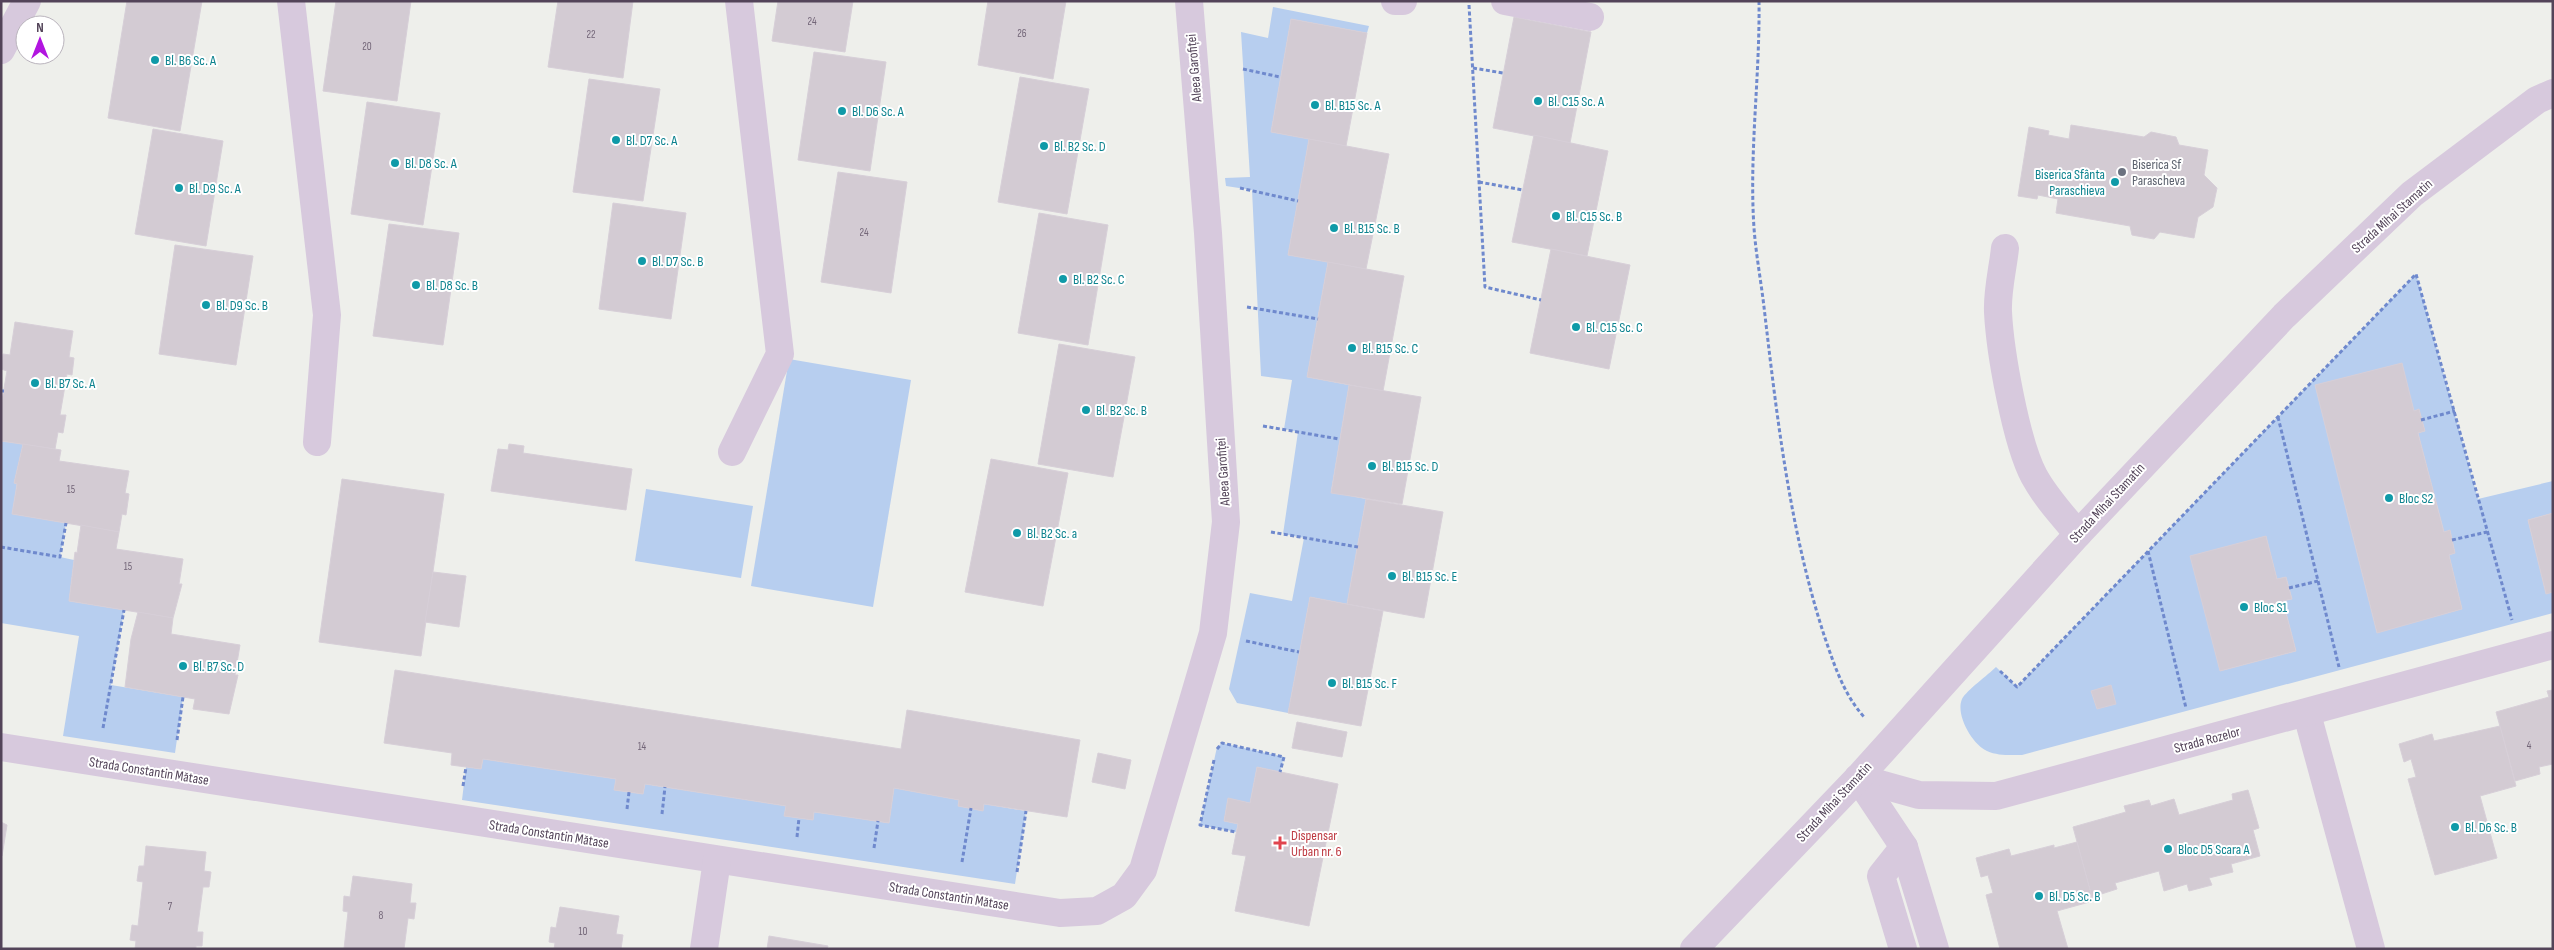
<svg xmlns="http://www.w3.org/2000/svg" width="2554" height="950" font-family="'Sofia Sans Condensed',sans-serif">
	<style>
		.green { fill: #b7ceef; fill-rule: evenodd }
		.building { fill: #d3cbd3; stroke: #d7cfd8 }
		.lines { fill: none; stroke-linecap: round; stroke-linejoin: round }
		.path { stroke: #6f89cd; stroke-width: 3; stroke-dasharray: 4 2.5; stroke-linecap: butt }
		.minor { stroke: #d7c9dd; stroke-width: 28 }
		.culture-dot { fill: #0f9aa8; stroke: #fff; stroke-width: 2 }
		.worship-dot { fill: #6b7280; stroke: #fff; stroke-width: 2 }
		.health-dot { fill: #e0444e; stroke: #fff; stroke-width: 2 }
		.labels { text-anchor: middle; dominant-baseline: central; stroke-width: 4; stroke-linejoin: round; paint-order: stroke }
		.number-label { font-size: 11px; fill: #736678 }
		.culture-label { font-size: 14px; fill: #0d838f; stroke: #fff; text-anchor: start }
		.street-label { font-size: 14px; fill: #534459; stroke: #fff }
		.worship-label { font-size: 14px; fill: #5b616d; stroke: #fff; text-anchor: start }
		.health-label { font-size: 14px; fill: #be3a42; stroke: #fff; text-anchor: start }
	</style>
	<rect width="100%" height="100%" fill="#eeefeb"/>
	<g class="green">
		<path d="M1273 7 1369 26 1367 33 1291 19 1271 132 1309 139 1288 255 1328 262 1307 377 1349 385 1331 492 1366 499 1347 604 1310 597 1288 713 1237 703 1229 689 1250 593 1292 601 1304 538 1283 534 1298 432 1284 429 1292 380 1261 376 1252 190 1226 186 1225 178 1250 177 1241 32 1268 38Z"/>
		<path d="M2416 274 2478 499 2553 481V513L2528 520 2546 593 2553 592V613L2022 755C2010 755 1998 756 1987 751 1973 745 1955 715 1962 699 1967 690 1988 675 1996 667L2017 687ZM2419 410 2425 431 2418 433 2444 532 2450 531 2455 553 2449 555 2462 609 2377 632 2346 508 2414 411ZM2266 536 2277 579 2286 577 2292 599 2283 601 2296 651 2220 671Z"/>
		<path d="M789 359 911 380 873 607 751 586Z"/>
		<path d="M1 441 23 444 14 483 17 484 13 514 66 523 60 557 74 560 69 601 124 610 111 685 183 697 175 753 63 736 79 636 1 623Z"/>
		<path d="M646 489 753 506 741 578 635 561Z"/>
		<path d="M1222 743 1284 757 1280 772 1257 767 1250 803 1228 799 1224 821 1238 824 1236 832 1200 825 1217 747Z"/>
		<path d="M483 759 616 779 615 790 643 794 645 784 786 806 785 816 813 820 814 812 889 823 894 788 959 800 958 806 983 811 984 804 1026 811 1015 884 462 800 466 767 481 769Z"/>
	</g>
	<g class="building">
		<path d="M127 1H202L180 131 108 118Z"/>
		<path d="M336 1H411L397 101 323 91Z"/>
		<path d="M558 1H633L623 78 548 67Z"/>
		<path d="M778 1H853L845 52 772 41Z"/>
		<path d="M988 1H1066L1053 79 978 65Z"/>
		<path d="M1514 17 1591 32 1570 143 1493 128Z"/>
		<path d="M1291 19 1367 33 1346 146 1271 132Z"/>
		<path d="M814 52 886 62 870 171 798 160Z"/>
		<path d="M1020 77 1089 89 1067 214 998 202Z"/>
		<path d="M589 79 660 89 643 201 573 192Z"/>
		<path d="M367 102 440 113 423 225 351 214Z"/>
		<path d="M2071 125 2144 137 2151 132 2176 137 2179 145 2208 150 2204 175 2217 188 2213 207 2198 217 2194 238 2160 232 2154 239 2132 235 2130 226 2056 213 2058 199 2038 195 2037 199 2018 196 2029 127 2049 131 2048 135 2069 139Z"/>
		<path d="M153 129 223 141 206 246 135 234Z"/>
		<path d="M1534 135 1608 151 1587 256 1512 242Z"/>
		<path d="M1309 139 1389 154 1366 269 1288 255Z"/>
		<path d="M838 172 907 182 891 293 821 282Z"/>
		<path d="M613 203 686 213 671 319 599 309Z"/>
		<path d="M1039 213 1108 225 1088 345 1018 333Z"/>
		<path d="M389 224 459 233 443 345 373 336Z"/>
		<path d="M175 245 253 256 236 365 159 354Z"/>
		<path d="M1551 249 1630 265 1609 369 1530 353Z"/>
		<path d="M1328 262 1404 276 1383 391 1307 377Z"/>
		<path d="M15 322 73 331 69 357 74 358 72 375 67 374 60 415H66L63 433 58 432 55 449 1 441V406L7 371 1 369 3 354 10 355Z"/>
		<path d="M1059 344 1135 357 1113 477 1038 464Z"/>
		<path d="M2402 363 2414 411 2419 409 2425 431 2418 433 2444 532 2450 530 2455 553 2449 555 2462 609 2377 633 2315 385Z"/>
		<path d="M1349 385 1421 397 1402 504 1331 493Z"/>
		<path d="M23 444 61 450 59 461 129 471 125 493 129 494 126 515 122 514 119 532 12 514 17 484 14 483Z"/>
		<path d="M509 444 524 446 523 453 632 469 626 510 491 491 498 449 508 450Z"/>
		<path d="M991 459 1068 473 1043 606 965 592Z"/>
		<path d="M342 479 444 494 421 656 319 642Z"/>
		<path d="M1366 499 1443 512 1424 618 1347 604Z"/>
		<path d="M2553 513V592L2546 594 2528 520Z"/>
		<path d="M81 525 119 532 116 549 183 559 179 584H182L173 618 69 601 75 552 77 553Z"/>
		<path d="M2266 536 2277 579 2286 577 2292 599 2283 601 2296 651 2220 671 2190 556Z"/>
		<path d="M433 572 466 576 459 627 425 622Z"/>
		<path d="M1310 597 1383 611 1361 726 1288 713Z"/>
		<path d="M138 612 173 618 171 634 240 645 235 675H238L229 714 193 709 195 699 125 687 131 639Z"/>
		<path d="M395 670 901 749 907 710 1080 740 1067 817 984 804 983 811 958 806 959 800 894 788 889 823 814 812 813 820 784 816 786 806 645 784 643 794 614 790 616 779 483 759 481 769 451 765 452 753 384 743Z"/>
		<path d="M2111 685 2116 704 2097 709 2091 691Z"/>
		<path d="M2553 690V764L2539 767 2540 774 2515 781 2496 712 2549 697 2547 691Z"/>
		<path d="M1297 722 1347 732 1342 757 1292 748Z"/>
		<path d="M2500 726 2516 786 2480 796 2497 858 2435 875 2408 779 2416 777 2411 759 2404 762 2399 744 2432 734 2434 741Z"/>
		<path d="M1098 753 1131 760 1125 789 1092 782Z"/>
		<path d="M1257 767 1338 784 1309 926 1235 911 1246 856 1232 854 1238 824 1224 821 1228 798 1250 803Z"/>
		<path d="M2248 790 2259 828 2253 830 2260 856 2231 864 2233 872 2209 878 2212 885 2189 891 2187 884 2164 891 2159 871 2115 883 2117 889 2092 897 2073 827 2126 812 2124 806 2149 800 2151 806 2174 799 2179 815 2233 800 2232 794Z"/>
		<path d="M1 822 7 825 2 856H1Z"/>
		<path d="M2077 842 2093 901 2057 911 2068 949H2000L1986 895 1993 893 1988 875 1981 877 1976 858 2009 849 2011 856 2054 845V848Z"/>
		<path d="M146 846 206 852 204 871 211 872 209 887H203L197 932H203L202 946H196V949H135L136 941 130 940 132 925 138 926 143 882 137 881 139 866H144Z"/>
		<path d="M353 876 412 884 410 903H416L414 919 408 918 404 949H344L348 912 343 911 344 896 350 897Z"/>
		<path d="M560 907 619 916 616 934 623 935 621 949H554L555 943 549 942 551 927 556 928Z"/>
		<path d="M769 936 828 946 827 949H767Z"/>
	</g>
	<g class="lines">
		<g class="path">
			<path d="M1759 1C1760 77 1749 153 1754 228 1756 255 1761 281 1764 307 1777 418 1790 532 1825 638 1835 667 1844 695 1865 718"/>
			<path d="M1469 5 1485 287 1541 300"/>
			<path d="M1473 68 1503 73"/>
			<path d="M1243 69 1280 77"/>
			<path d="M1479 182 1523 190"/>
			<path d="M1240 188 1298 201"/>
			<path d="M1247 307 1318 319"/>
			<path d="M1 391H4"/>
			<path d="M2278 417 2339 667"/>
			<path d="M2421 420 2455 411"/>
			<path d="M1263 426 1339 439"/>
			<path d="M1271 532 1358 547"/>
			<path d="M2452 540 2487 532"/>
			<path d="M1 547 60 557 66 523"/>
			<path d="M2148 551 2186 708"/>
			<path d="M2289 588 2318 581"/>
			<path d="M1246 641 1299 652"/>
			<path d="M2000 671 2017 687 2416 274 2512 620"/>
			<path d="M103 728 124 610"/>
			<path d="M177 740 183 697"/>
			<path d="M1217 749 1222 743 1284 757 1280 772"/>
			<path d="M1214 760 1200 825 1236 832"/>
			<path d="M463 786 466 767"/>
			<path d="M627 809 629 792"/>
			<path d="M662 814 665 787"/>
			<path d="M797 837 799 818"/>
			<path d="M874 848 878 821"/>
			<path d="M962 862 971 808"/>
			<path d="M1017 872 1026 811"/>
		</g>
		<g class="minor">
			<path d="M291 1 327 315 317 442"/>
			<path d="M1395 1H1403"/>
			<path d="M1505 1 1590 17"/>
			<path d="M1 50 27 1"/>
			<path d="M2005 248C2003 268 1997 291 1998 312 2000 352 2016 442 2034 476 2046 498 2063 516 2078 534"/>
			<path d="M732 452 780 354 739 1"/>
			<path d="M2307 714 2371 949"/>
			<path d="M1 747 1060 913 1097 911 1124 896 1143 870 1213 633 1226 522 1208 233 1189 1"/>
			<path d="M1858 778 1919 795 1996 796 2553 645"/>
			<path d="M1858 778 1904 847 1935 949"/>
			<path d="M704 949 717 860"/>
			<path d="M1694 949 1858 778 2078 534 2284 316 2412 194 2537 100 2553 93"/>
			<path d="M1903 949 1881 876 1904 847"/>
		</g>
	</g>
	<g class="culture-dot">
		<circle cx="155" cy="60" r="5"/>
		<circle cx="1538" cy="101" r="5"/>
		<circle cx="1315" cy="105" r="5"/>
		<circle cx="842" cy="111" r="5"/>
		<circle cx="616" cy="140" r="5"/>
		<circle cx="1044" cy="146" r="5"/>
		<circle cx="395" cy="163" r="5"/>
		<circle cx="2115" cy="182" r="5"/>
		<circle cx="179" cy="188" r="5"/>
		<circle cx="1556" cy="216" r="5"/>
		<circle cx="1334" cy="228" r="5"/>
		<circle cx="642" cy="261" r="5"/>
		<circle cx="1063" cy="279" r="5"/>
		<circle cx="416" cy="285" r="5"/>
		<circle cx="206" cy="305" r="5"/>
		<circle cx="1576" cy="327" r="5"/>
		<circle cx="1352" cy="348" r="5"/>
		<circle cx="35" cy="383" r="5"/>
		<circle cx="1086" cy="410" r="5"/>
		<circle cx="1372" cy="466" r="5"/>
		<circle cx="2389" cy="498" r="5"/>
		<circle cx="1017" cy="533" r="5"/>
		<circle cx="1392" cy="576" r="5"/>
		<circle cx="2244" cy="607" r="5"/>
		<circle cx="183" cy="666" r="5"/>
		<circle cx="1332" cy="683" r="5"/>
		<circle cx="2455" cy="827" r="5"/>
		<circle cx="2168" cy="849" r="5"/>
		<circle cx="2039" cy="896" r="5"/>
	</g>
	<circle class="worship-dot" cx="2122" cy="172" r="5"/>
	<path class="health-dot" d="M1277.5 835.5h5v5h5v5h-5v5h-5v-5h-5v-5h5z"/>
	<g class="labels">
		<g class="number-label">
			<text x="812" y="21">24</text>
			<text x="1022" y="33">26</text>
			<text x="591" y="34">22</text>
			<text x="367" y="46">20</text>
			<text x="864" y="232">24</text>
			<text x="71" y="489">15</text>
			<text x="128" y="566">15</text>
			<text x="2529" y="745">4</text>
			<text x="642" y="746">14</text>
			<text x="170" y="906">7</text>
			<text x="381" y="915">8</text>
			<text x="583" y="931">10</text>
		</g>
		<g class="culture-label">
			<text x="165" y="60">Bl. B6 Sc. A</text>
			<text x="1548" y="101">Bl. C15 Sc. A</text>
			<text x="1325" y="105">Bl. B15 Sc. A</text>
			<text x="852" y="111">Bl. D6 Sc. A</text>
			<text x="626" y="140">Bl. D7 Sc. A</text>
			<text x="1054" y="146">Bl. B2 Sc. D</text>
			<text x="405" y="163">Bl. D8 Sc. A</text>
			<text x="2105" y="174" text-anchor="end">Biserica Sfânta<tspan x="2105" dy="16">Paraschieva</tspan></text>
			<text x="189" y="188">Bl. D9 Sc. A</text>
			<text x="1566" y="216">Bl. C15 Sc. B</text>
			<text x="1344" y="228">Bl. B15 Sc. B</text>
			<text x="652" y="261">Bl. D7 Sc. B</text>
			<text x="1073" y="279">Bl. B2 Sc. C</text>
			<text x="426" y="285">Bl. D8 Sc. B</text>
			<text x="216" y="305">Bl. D9 Sc. B</text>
			<text x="1586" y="327">Bl. C15 Sc. C</text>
			<text x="1362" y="348">Bl. B15 Sc. C</text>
			<text x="45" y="383">Bl. B7 Sc. A</text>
			<text x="1096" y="410">Bl. B2 Sc. B</text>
			<text x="1382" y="466">Bl. B15 Sc. D</text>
			<text x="2399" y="498">Bloc S2</text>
			<text x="1027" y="533">Bl. B2 Sc. a</text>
			<text x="1402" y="576">Bl. B15 Sc. E</text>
			<text x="2254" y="607">Bloc S1</text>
			<text x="193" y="666">Bl. B7 Sc. D</text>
			<text x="1342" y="683">Bl. B15 Sc. F</text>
			<text x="2465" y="827">Bl. D6 Sc. B</text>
			<text x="2178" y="849">Bloc D5 Scara A</text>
			<text x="2049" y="896">Bl. D5 Sc. B</text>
		</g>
		<g class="street-label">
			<text transform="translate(1194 68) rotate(-95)">Aleea Garofiței</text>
			<text transform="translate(2392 216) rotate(-42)">Strada Mihai Stamatin</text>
			<text transform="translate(1223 472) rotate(-94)">Aleea Garofiței</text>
			<text transform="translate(2107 503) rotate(-47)">Strada Mihai Stamatin</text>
			<text transform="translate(2207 740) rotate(-15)">Strada Rozelor</text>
			<text transform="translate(149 771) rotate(9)">Strada Constantin Mătase</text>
			<text transform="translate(1834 802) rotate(-47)">Strada Mihai Stamatin</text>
			<text transform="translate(549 834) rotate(9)">Strada Constantin Mătase</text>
			<text transform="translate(949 896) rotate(9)">Strada Constantin Mătase</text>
		</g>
		<g class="worship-label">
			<text x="2132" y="164">Biserica Sf<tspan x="2132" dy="16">Parascheva</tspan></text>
		</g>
		<g class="health-label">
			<text x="1291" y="835">Dispensar<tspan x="1291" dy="16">Urban nr. 6</tspan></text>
		</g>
	</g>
	<rect width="2554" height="950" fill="none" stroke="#534459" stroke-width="5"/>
	<g transform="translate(40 40)"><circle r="24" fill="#ffffff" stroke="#bab4bd"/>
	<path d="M0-4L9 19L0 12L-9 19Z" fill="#b215e0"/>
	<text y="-8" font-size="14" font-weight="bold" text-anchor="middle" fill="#534459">N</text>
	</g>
</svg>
